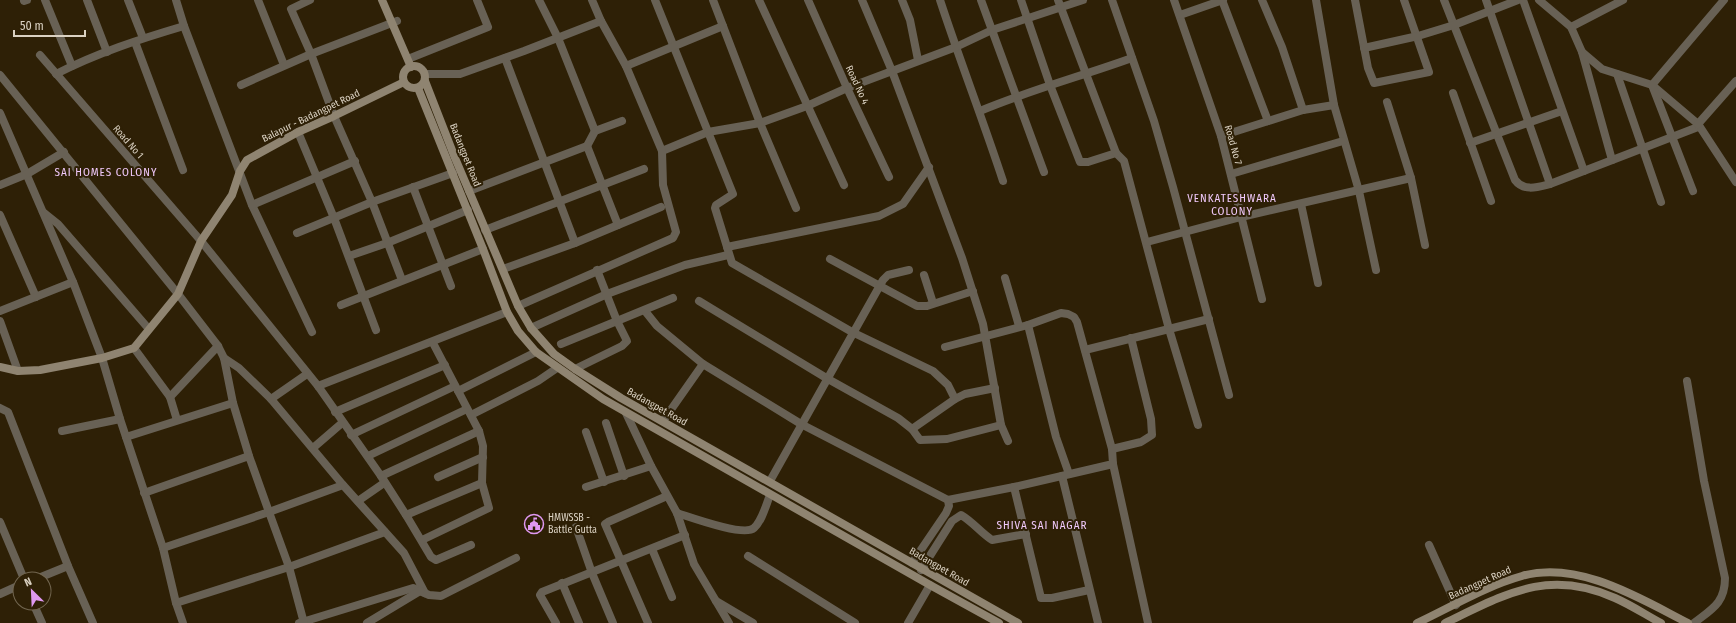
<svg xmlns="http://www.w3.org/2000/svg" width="1736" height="623" font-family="'Fira Sans Condensed',sans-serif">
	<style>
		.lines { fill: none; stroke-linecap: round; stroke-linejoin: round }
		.street { stroke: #686155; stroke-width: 8 }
		.secondary { stroke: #8f8471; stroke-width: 8 }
		.labels { text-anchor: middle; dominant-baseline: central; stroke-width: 4; stroke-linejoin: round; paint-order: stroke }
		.street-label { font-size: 10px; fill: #dad1c2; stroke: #2e2006 }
		.poi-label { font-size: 10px; fill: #dad1c2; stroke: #2e2006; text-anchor: start }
		.neighbourhood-label { font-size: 11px; letter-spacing: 1px; fill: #f1c9fb; stroke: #2e2006 }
	</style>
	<rect width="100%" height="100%" fill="#2e2006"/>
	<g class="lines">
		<g class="street">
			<path d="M45 0 72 66"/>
			<path d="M87 0 107 52"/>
			<path d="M128 0 143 38"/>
			<path d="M258 0 284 65"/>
			<path d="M310 0 291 9 311 54 334 116 372 202 402 280"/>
			<path d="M539 0 558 38 595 131"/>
			<path d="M655 0 733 194 716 205 715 208 732 263 852 332 933 371 948 385 955 399 965 394 995 388"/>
			<path d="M713 0 760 123 796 208"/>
			<path d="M759 0 844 185"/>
			<path d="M808 0 847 88 889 177"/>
			<path d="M862 0 892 71 962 258 983 324 1001 425 1008 441"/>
			<path d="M902 0 910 20 918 60"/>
			<path d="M940 0C960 61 983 120 1003 181"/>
			<path d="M981 0 1044 172"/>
			<path d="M1021 0 1050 85 1080 162H1088L1116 153 1124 161 1169 329 1198 425"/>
			<path d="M1058 0 1116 153"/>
			<path d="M1112 0 1154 121 1173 187 1229 395"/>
			<path d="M1174 0 1221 136 1262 299"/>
			<path d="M1222 0 1268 121"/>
			<path d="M1262 0 1282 47 1303 110"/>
			<path d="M1316 0 1334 105 1359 191 1376 270"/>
			<path d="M1355 0 1368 68 1374 83 1429 72 1404 0"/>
			<path d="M1444 0 1515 180C1524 192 1538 187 1550 184L1698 127"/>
			<path d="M1486 0 1550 184"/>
			<path d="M1523 0 1584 171"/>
			<path d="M1539 0 1571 27 1582 52 1602 69 1652 85 1698 124 1736 182"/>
			<path d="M24 1 27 0"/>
			<path d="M1180 15 1223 0"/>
			<path d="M184 26 252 205 312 332"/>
			<path d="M1571 27 1623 0"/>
			<path d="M135 42 183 170"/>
			<path d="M1364 48 1418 36 1454 25 1518 0"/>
			<path d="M1582 52 1612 160"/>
			<path d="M40 55 201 241 318 386 381 476 479 431"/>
			<path d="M505 58 575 243"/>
			<path d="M408 59 488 27 477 0"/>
			<path d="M626 66 723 26"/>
			<path d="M56 74C97 53 140 39 184 26L176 0"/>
			<path d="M425 74H460L524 51 601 21"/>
			<path d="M1617 74 1661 202"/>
			<path d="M0 75 178 294 218 346 224 358 233 403 249 456"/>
			<path d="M241 85 311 54 397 21"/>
			<path d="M1453 93 1491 201"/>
			<path d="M1387 102 1411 178 1425 245"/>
			<path d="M980 111C1030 90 1082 76 1132 58"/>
			<path d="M0 113 73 282 102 358 120 419 163 548 176 603 183 623"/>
			<path d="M1698 124 1736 81"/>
			<path d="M298 132 334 218 376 330"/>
			<path d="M1221 136 1303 110 1334 105"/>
			<path d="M1470 143 1562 111"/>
			<path d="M587 146 618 225"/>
			<path d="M662 151 708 132 760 123 807 106 847 88 956 47 992 30 1083 0"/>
			<path d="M1231 174 1343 141"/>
			<path d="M0 185 27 174 64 152"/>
			<path d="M413 187 451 286"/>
			<path d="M469 191 587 146 595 131 622 121"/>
			<path d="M1693 191 1652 85 1724 0"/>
			<path d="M1301 204 1318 283"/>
			<path d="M252 205 355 161"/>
			<path d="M43 212 58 224 148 328"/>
			<path d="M0 215 36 297"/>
			<path d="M485 230 644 169"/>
			<path d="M297 233 372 202 453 173"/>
			<path d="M1147 242 1241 217 1411 178"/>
			<path d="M727 247 879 216 903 204 929 167"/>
			<path d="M349 256 387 243 468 210"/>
			<path d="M830 259 917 306H927L973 291"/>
			<path d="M503 269 575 243 661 207"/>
			<path d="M924 275 933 303"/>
			<path d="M1005 278 1019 326"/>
			<path d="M699 301 828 379 898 418 912 429 955 399"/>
			<path d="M341 305 483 249"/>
			<path d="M518 306 673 238 676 232 663 185 662 151 626 66 601 21 592 0"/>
			<path d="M0 311 73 282"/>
			<path d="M645 311 657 326 703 364 801 424 948 500 949 506 946 513 912 563"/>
			<path d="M0 321 18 371"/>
			<path d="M1028 325 1056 437 1069 474"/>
			<path d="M531 328 607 294 685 265 728 255"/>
			<path d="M561 344 673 298"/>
			<path d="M945 347 1028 325 1061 313 1068 314 1074 317 1077 322 1112 449"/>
			<path d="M134 348 170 397 177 420"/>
			<path d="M1085 350 1209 319"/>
			<path d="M224 358 239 368 271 399 343 485 404 553 425 593"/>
			<path d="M575 369 622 346 627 341 617 321 597 270"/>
			<path d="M1687 381 1704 481 1725 578C1725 603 1712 609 1694 623"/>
			<path d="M318 386 507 312"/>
			<path d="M458 391 536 352"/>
			<path d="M170 397 218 346"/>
			<path d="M271 399 307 374"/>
			<path d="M0 408 8 412 68 566 93 623"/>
			<path d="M335 412 445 365"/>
			<path d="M626 413 651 466 677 513 694 564 729 623"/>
			<path d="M471 415 538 381 557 368"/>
			<path d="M663 421 703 364"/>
			<path d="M606 423 624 476"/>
			<path d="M912 429 920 440 947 439 1001 425"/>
			<path d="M62 431 120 419"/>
			<path d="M586 432 604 482"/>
			<path d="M351 435 455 386"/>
			<path d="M126 437 233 403"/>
			<path d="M313 448 342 423"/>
			<path d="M368 456 467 409"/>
			<path d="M1113 464 1148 623"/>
			<path d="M381 476 406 515 431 557 436 560 471 545"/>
			<path d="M1062 476 1098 623"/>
			<path d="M438 477 483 457"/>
			<path d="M770 481 883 280 888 275 909 270"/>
			<path d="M586 487 651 466"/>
			<path d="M1014 487 1041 598H1052L1089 590"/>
			<path d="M144 493 249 456 269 512 163 548"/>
			<path d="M948 500 1014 487 1113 464 1112 449 1141 442 1152 435 1151 419 1131 338"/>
			<path d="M358 501 384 483"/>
			<path d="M677 513C690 517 744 537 754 528 762 521 766 505 770 495"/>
			<path d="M406 515 482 483"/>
			<path d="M0 522 24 579"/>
			<path d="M576 527 592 573 613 623"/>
			<path d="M422 540 489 508 482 483 483 446 479 431 433 343"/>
			<path d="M1429 545 1456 605"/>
			<path d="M652 549 672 597"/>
			<path d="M748 556 855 623"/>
			<path d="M921 570 952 521 961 515C973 522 980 532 992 540L1026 534"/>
			<path d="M36 579 68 566"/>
			<path d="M562 583 579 623"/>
			<path d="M0 594 20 585"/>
			<path d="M716 601 753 623"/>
			<path d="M33 603 42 623"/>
			<path d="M176 603 289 567 385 532"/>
			<path d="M299 623 413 588 429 595 441 596 516 558"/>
			<path d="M304 623 289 567 269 512 343 485"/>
			<path d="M367 623 420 591"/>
			<path d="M556 623 540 595 542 592 685 535"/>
			<path d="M648 623 605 524 608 522 667 496"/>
			<path d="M908 623 930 585"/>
		</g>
		<g class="secondary">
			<path d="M382 0 411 67"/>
			<circle cx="414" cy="77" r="11"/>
			<path d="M425 81 455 158 518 306 531 328 554 354 575 369 621 398 1018 623"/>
			<path d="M418 88 483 249 507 312 518 331 536 352 603 399 930 585 999 623"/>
			<path d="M0 367 18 371 40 370 102 358 134 348 178 294 201 241 232 195 240 171 247 160 298 132 334 116 404 82"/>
			<path d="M1417 623C1451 607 1486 586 1522 576 1579 560 1641 599 1688 623"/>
			<path d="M1445 623C1506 594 1548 568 1615 598 1631 605 1646 615 1661 623"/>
		</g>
	</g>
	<defs>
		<g id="civic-ring" transform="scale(1)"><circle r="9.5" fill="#2e2006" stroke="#df98f1" stroke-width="1.5"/><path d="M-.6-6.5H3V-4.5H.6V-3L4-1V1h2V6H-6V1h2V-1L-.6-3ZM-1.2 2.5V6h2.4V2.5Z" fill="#df98f1"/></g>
	</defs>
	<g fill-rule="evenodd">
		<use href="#civic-ring" x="534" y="524"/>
	</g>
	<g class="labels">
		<g class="street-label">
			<text transform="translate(857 85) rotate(65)">Road No 4</text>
			<text transform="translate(311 116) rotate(-26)">Balapur - Badangpet Road</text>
			<text transform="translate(128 142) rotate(49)">Road No 1</text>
			<text transform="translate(1233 145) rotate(74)">Road No 7</text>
			<text transform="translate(465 155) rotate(68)">Badangpet Road</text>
			<text transform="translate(657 407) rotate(29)">Badangpet Road</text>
			<text transform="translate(939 567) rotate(30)">Badangpet Road</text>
			<text transform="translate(1480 583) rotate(-24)">Badangpet Road</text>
		</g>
		<g class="poi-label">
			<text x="548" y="518">HMWSSB -<tspan x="548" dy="12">Battle Gutta</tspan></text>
		</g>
		<g class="neighbourhood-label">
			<text x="106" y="172">SAI HOMES COLONY</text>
			<text x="1232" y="198">VENKATESHWARA<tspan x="1232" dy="13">COLONY</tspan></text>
			<text x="1042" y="525">SHIVA SAI NAGAR</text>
		</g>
	</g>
	<g transform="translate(32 591) rotate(336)"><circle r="19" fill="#2e2006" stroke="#736751"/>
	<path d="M0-3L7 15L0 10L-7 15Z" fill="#df98f1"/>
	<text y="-6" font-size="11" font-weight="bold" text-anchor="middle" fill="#dad1c2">N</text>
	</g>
	<path d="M14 30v6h71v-6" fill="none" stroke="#dad1c2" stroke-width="2"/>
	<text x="20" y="30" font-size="12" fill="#dad1c2" stroke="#2e2006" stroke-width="3" paint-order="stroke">50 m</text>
</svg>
